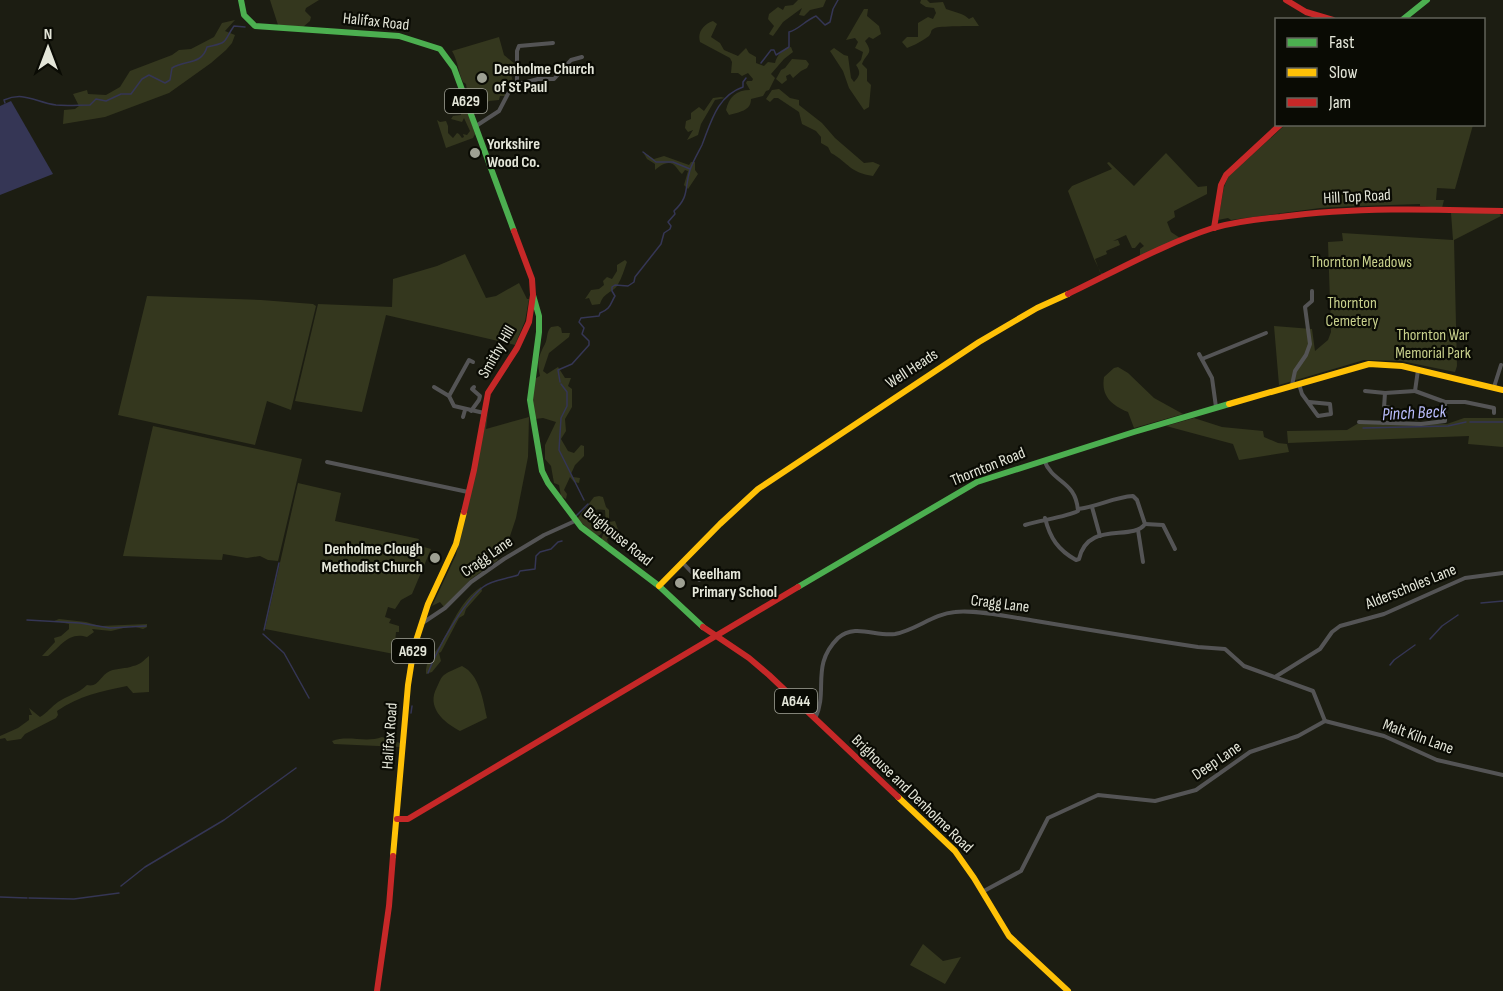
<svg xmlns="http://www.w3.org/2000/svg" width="1503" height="991" font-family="'Sofia Sans Condensed',sans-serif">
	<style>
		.green { fill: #34371e }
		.water { fill: #353655 }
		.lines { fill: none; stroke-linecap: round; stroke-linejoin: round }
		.stream { stroke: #353655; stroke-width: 1.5 }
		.street { stroke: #545455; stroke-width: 4 }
		.fast { stroke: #4caf50; stroke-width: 6 }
		.slow { stroke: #ffc107; stroke-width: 6 }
		.jam { stroke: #c62828; stroke-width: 6 }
		.poi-dot { fill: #9ea093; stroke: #0a0b04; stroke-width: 2 }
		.labels { text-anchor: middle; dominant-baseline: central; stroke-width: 4.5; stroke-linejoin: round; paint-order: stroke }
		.shield { fill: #0a0b04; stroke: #a3a499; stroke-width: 1.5 }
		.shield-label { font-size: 15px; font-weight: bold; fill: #e4e6d9 }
		.street-label { font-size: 16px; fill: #e4e6d9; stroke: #0a0b04 }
		.poi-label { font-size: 16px; font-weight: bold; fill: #e4e6d9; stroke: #0a0b04; text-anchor: start }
		.park-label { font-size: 16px; fill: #c8d08c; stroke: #0a0b04 }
		.water-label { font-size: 18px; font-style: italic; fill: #babdfd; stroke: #0a0b04 }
	</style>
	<rect width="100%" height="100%" fill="#1c1d12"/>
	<g class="green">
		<path d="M270 0H319L306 8 305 11 311 17 310 21 303 27 278 25Z"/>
		<path d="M798 0H826L823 7 810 10 804 16 799 15 802 8 783 22 773 36 769 34 774 26 768 19 769 14 778 7 783 10 785 6 793 5Z"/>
		<path d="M921 0H927L930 3 943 2 946 9C954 12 963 13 969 19L973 17 979 26C973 26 938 26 935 28 929 31 933 31 929 36 924 40 913 46 907 48L902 42 907 37H918V23L928 17 933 19 936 13 934 8 926 7 920 3Z"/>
		<path d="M864 9H868L867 16 879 26 881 34 873 39 869 37 865 41C874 54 867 52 862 64L867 69V81L871 85 869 107 864 110 849 88 843 71 830 51 834 48 844 55 848 56 851 78 854 82C860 76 861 72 856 65L861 60 863 52 855 48 858 42 855 38 846 40Z"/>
		<path d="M235 20 225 31 235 35 232 43 226 50 211 63 169 93 105 117 63 124 64 110 75 109 79 106 73 94 87 90 88 94 106 95 120 87 130 71 172 55 179 50 191 49 214 37 222 23Z"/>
		<path d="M713 21 717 24 711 37 720 43 724 50 738 56 746 48 749 53 756 57V63L764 66 768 62 775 63C777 55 783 48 791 47L793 52 784 59 771 74 775 78 769 90 766 91 763 96 751 99C751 111 739 112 729 115L726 110C729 97 736 90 750 90L746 83 747 81H752L753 79 748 73 742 76 738 73H731L732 62 730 58 700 42C697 32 704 24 713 21Z"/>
		<path d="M499 37 504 55 515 64 517 68H512C510 81 514 82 521 89L515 94 512 92 510 86 505 89V96H500L499 100 489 101 483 107 475 104 477 99 474 95 468 97 466 84 463 82C458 72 458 61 452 51Z"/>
		<path d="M792 59 806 60 809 64 807 68 801 71 793 78 790 74 786 76 787 80 782 84 776 79 781 70 785 68Z"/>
		<path d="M779 89 790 98 799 100V105L822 123 835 138 864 163 873 162 880 165 873 176C850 173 849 163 831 153L828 147 821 143V137L816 131 802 124 799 112 778 98H774L770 102 766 99 772 90Z"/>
		<path d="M462 94 475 134 473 138 446 148 437 120 440 122 446 121 448 126V133L453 138 457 133 459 134 462 138 464 137 463 134 467 135 470 131 464 118 462 122 451 119 453 116 461 115 460 104 454 97Z"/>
		<path d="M721 97 725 98 715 100 701 124 698 135 687 140 693 130 688 132 685 128 686 121 691 119V113L699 107 704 111 713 98Z"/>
		<path d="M1285 125H1473L1455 189 1437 188 1436 200H1444L1442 208 1420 206V204L1360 206 1359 197H1356V206L1320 208 1231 220 1228 218 1218 220 1224 187 1228 177Z"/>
		<path d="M643 152 654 159 664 156 689 165 691 162H695V170L698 174 688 189 684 185 688 171 685 170 682 174C679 172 678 169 676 167 670 158 659 166 655 170V164L647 159Z"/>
		<path d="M1166 153 1198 187 1207 186V194L1174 211 1175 217 1167 222 1171 232 1180 238 1140 257V249L1144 246 1140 242 1135 248H1132L1126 235 1113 241 1118 240 1120 245 1106 251 1107 254 1095 259 1100 272 1103 274 1117 268 1118 270 1102 275 1094 259 1068 191 1072 186 1112 169 1107 163 1109 162 1134 186Z"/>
		<path d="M1451 213H1499L1501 216 1454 240 1457 366 1455 372 1401 361 1364 360 1279 385 1274 326 1312 329 1315 351 1328 340 1331 332 1328 242 1343 241 1342 233 1453 240Z"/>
		<path d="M465 254 486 298 496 296 519 283 527 299H529L525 321 515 345 386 315 362 412 295 401 318 304 392 307 393 279 437 266Z"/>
		<path d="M625 260 627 262C624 270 622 278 617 286 612 293 604 292 600 304L592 305 589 298 585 299 591 290 599 289 604 285 603 281 607 277 612 279 617 271V265Z"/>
		<path d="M147 296 261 300 313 304 316 306 291 410 267 401 255 445 118 415Z"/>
		<path d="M558 326 561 328 562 333H570L569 337 549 353 543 371 547 374 558 367 565 378H571L568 386 572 389V407L565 419 566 431 561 439 568 451 574 453 581 445 584 446V456L575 465 571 474 573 477 580 478 579 483 574 482 570 477 564 490 567 494 566 499 561 496 559 485 554 483 551 466 545 459V445L556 422 543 418 535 419 532 404 534 379 540 376C537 362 538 357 545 344 548 338 546 332 551 327Z"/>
		<path d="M1118 367 1128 373 1154 398 1183 414 1134 428 1128 412C1111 405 1101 396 1104 377L1114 368Z"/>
		<path d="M488 412 486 429 529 417 528 457 516 518 507 545 495 555 498 560 471 579 446 605 444 607 440 602 432 606 456 555Z"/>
		<path d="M1194 418 1222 427 1263 431 1264 437 1278 443 1287 444 1289 452 1239 460 1233 444 1166 426Z"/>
		<path d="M1464 418H1503V447L1468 444 1469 436 1288 443 1287 431 1347 430 1357 424H1447Z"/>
		<path d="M153 426 302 459 278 561 268 560 260 556 247 558 223 554 222 560 123 556Z"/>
		<path d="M298 483 341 493 335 521 419 539 417 545 431 549 412 594 401 600 395 609 388 607 385 617 391 619 389 623 399 626V632H396L394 654 265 629Z"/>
		<path d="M599 496 603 497 606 507 609 510V522L615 521 619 532 609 535 607 540 610 546 601 540 606 526 605 510C599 509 592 509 588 514L592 526 596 529 603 526 604 530 600 535 597 536 577 519 594 497Z"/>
		<path d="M481 587 482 591 466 609 464 615 459 618 441 652 439 653 441 661 432 672 426 674C425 661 433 656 440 645 452 625 460 601 481 587Z"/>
		<path d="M59 619 86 622 100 626 147 624V627L143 629 132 626 111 631 92 629 94 632 87 637C69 631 61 646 48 656H42L55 642 54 638 61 636 69 629V624L54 621Z"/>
		<path d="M149 656V692L133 693 127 686C101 691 79 696 57 711L58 715 56 718 25 734 21 739 7 741 5 738 0 739V736L18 728 29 720V715H32L29 708 40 717C48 712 51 707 58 702 68 695 78 694 87 685 99 688 100 675 110 671 117 668 126 669 133 666 140 665 144 660 149 656Z"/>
		<path d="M462 666C480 675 483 701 487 718L460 731C443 722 426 707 437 687 439 683 441 677 444 675 449 671 456 669 462 666Z"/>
		<path d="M382 737 400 743V747L334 744 332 741C348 735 366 743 382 737Z"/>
		<path d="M923 944 943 961 961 957 945 984 910 965Z"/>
	</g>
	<path class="water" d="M11 101 53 174 0 195V106Z"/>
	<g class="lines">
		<g class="stream">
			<path d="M761 63 771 50H774L776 55 789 47V32C798 30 806 20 816 16L825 25 830 22 833 9 838 0"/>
			<path d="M5 103 4 100C24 91 35 102 56 105 67 106 79 105 90 105L96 99 106 101 121 94H131L142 79 149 75 165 83 170 80 172 68C185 60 202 65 207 47 230 42 222 43 234 26L245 27"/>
			<path d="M643 152 656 162H673L690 169"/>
			<path d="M560 382 558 370 572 364 589 345V341L582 334 584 328 579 322 581 318 599 316 600 313C611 309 610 304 615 296L612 291V287L615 285 628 286 634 282 635 277 661 244 664 233 670 229 671 226 668 222 675 214 674 211C690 196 684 189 690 170 693 161 698 153 702 145 711 122 717 96 743 87V82L746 78"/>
			<path d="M561 384 567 392V406L561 418 559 450 584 500"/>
			<path d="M1470 422H1503"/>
			<path d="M1363 428 1448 426 1466 422"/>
			<path d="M576 516 588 504"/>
			<path d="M1481 603 1503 601"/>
			<path d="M27 620 80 623 110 628 146 626"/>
			<path d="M264 630 279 563"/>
			<path d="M263 634 284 653 309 698"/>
			<path d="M1430 639 1442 626 1458 615"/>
			<path d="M1390 665 1394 660 1415 645"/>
			<path d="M428 673C438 647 462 604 483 587 491 580 507 579 518 575L520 571 535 569 536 556 540 552 551 549 558 542 562 541"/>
			<path d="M411 713 412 706"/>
			<path d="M121 886 145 867 224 820 296 768"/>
			<path d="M0 897 27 898"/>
			<path d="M29 898 74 899 119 893"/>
		</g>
		<g class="street">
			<path d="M517 84V51L519 46 553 43"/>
			<path d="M476 126 499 111 512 86 538 79H554L571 60 582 57"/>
			<path d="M1199 354 1212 378 1216 407"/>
			<path d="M1202 359 1266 333"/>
			<path d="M1299 384 1302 394 1318 416 1331 414 1330 404 1309 402"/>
			<path d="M1292 385 1295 371 1306 355 1310 344 1305 307 1312 301V291"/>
			<path d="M434 387 449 396 454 406 484 413"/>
			<path d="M1494 387 1501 365"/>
			<path d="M1365 391 1385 393 1415 391 1418 370"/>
			<path d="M1415 391 1445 402H1465L1494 408V413"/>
			<path d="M449 396 469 360 473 362"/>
			<path d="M1384 407 1392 408"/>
			<path d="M471 411 479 400 480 396 472 389 474 387"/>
			<path d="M463 417 465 410"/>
			<path d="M1359 422 1421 424 1445 421V402"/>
			<path d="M1383 423 1385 393"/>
			<path d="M327 462 468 492"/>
			<path d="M1092 507 1100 536"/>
			<path d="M1045 518C1050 538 1058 550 1076 560L1079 559C1088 520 1132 542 1145 524L1137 500 1133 496C1114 497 1097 507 1078 509"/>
			<path d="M1145 524 1163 525 1175 549"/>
			<path d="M1025 525C1041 520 1066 517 1078 511 1076 480 1053 484 1044 460"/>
			<path d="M1138 530 1143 562"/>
			<path d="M682 562 699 580"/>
			<path d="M424 622 445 608 471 582 504 559 544 535 575 521"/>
			<path d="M1275 677 1320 649 1332 632 1340 626 1384 614 1465 578 1503 573"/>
			<path d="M815 719C829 690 810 666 838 638 855 623 876 637 895 634 916 630 933 614 955 612 975 609 1015 618 1036 621 1090 630 1144 639 1198 647L1225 649 1244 666 1313 691 1325 721"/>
			<path d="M1325 721 1384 736 1437 760 1503 775"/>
			<path d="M982 892 1021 871 1048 818 1098 795 1155 801 1196 790 1250 752 1298 736 1325 721"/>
		</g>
		<g class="fast">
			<path d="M241 0 244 15 255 26 399 36 440 49 454 68 514 231"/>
			<path d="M1402 20 1427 0"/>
			<path d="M533 295 539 316V332L530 400 542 471 548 483 581 527 659 586 703 627"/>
			<path d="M798 587 977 482 1134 432 1229 404"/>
		</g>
		<g class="slow">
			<path d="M1229 404 1369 364 1402 366 1503 390"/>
			<path d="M659 586 720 524 758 489 979 342 1037 308 1068 294"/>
			<path d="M898 797 955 851 974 878 1009 936 1068 991"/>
			<path d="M393 856 408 685 414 647 428 604 456 544 464 512"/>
		</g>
		<g class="jam">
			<path d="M1286 0 1306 12 1333 20"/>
			<path d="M1214 228 1221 185 1226 175 1281 124"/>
			<path d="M1068 294C1114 272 1166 243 1213 228 1235 222 1258 219 1280 217 1354 207 1429 209 1503 211"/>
			<path d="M464 512 474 470 488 393 517 348 529 322 533 295 532 279 514 231"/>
			<path d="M703 627 749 658 769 675 898 797"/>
			<path d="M397 819H408L798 587"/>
			<path d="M377 991 389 906 393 856"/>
		</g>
	</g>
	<g class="poi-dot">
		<circle cx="482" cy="78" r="6"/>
		<circle cx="475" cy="153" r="6"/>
		<circle cx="435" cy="558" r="6"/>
		<circle cx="680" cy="583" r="6"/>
	</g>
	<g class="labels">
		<g class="shield">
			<rect x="445" y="89" width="42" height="24" rx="4.5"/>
			<rect x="392" y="639" width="42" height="24" rx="4.5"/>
			<rect x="775" y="689" width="42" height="24" rx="4.5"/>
		</g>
		<g class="shield-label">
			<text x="466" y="101">A629</text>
			<text x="413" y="651">A629</text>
			<text x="796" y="701">A644</text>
		</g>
		<g class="street-label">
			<text transform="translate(376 22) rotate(6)">Halifax Road</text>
			<text transform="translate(1357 197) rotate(-3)">Hill Top Road</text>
			<text transform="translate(497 352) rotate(-60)">Smithy Hill</text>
			<text transform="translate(912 369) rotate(-33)">Well Heads</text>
			<text transform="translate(988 467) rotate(-22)">Thornton Road</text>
			<text transform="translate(618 537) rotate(39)">Brighouse Road</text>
			<text transform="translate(487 557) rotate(-35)">Cragg Lane</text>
			<text transform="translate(1411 587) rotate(-22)">Alderscholes Lane</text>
			<text transform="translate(1000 604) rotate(7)">Cragg Lane</text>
			<text transform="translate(390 736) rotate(-86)">Halifax Road</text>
			<text transform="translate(1418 737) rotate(20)">Malt Kiln Lane</text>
			<text transform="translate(1217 761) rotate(-34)">Deep Lane</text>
			<text transform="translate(912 794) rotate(44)">Brighouse and Denholme Road</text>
		</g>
		<g class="poi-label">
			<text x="494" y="69">Denholme Church<tspan x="494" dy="18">of St Paul</tspan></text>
			<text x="487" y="144">Yorkshire<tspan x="487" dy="18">Wood Co.</tspan></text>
			<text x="423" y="549" text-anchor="end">Denholme Clough<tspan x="423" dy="18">Methodist Church</tspan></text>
			<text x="692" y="574">Keelham<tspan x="692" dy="18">Primary School</tspan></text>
		</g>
		<g class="park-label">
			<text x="1361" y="262">Thornton Meadows</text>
			<text x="1352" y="303">Thornton<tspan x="1352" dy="18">Cemetery</tspan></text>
			<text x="1433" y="335">Thornton War<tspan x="1433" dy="18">Memorial Park</tspan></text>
		</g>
		<g class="water-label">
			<text transform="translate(1414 413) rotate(-3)">Pinch Beck</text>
		</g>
	</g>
	<rect x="1275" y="18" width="210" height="108" fill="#0a0b04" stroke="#616359" stroke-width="1.5"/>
	<rect x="1287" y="38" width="30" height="9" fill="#4caf50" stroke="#616359" stroke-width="1.5"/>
	<text x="1329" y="48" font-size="18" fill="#e4e6d9">Fast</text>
	<rect x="1287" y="68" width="30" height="9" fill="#ffc107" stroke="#616359" stroke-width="1.5"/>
	<text x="1329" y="78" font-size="18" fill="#e4e6d9">Slow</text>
	<rect x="1287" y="98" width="30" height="9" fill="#c62828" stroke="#616359" stroke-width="1.5"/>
	<text x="1329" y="108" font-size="18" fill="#e4e6d9">Jam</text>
	<g transform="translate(48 48)" stroke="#0a0b04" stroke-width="4.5" paint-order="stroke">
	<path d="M0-4.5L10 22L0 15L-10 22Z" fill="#e4e6d9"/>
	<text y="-9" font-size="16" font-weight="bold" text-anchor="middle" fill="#e4e6d9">N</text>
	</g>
</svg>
